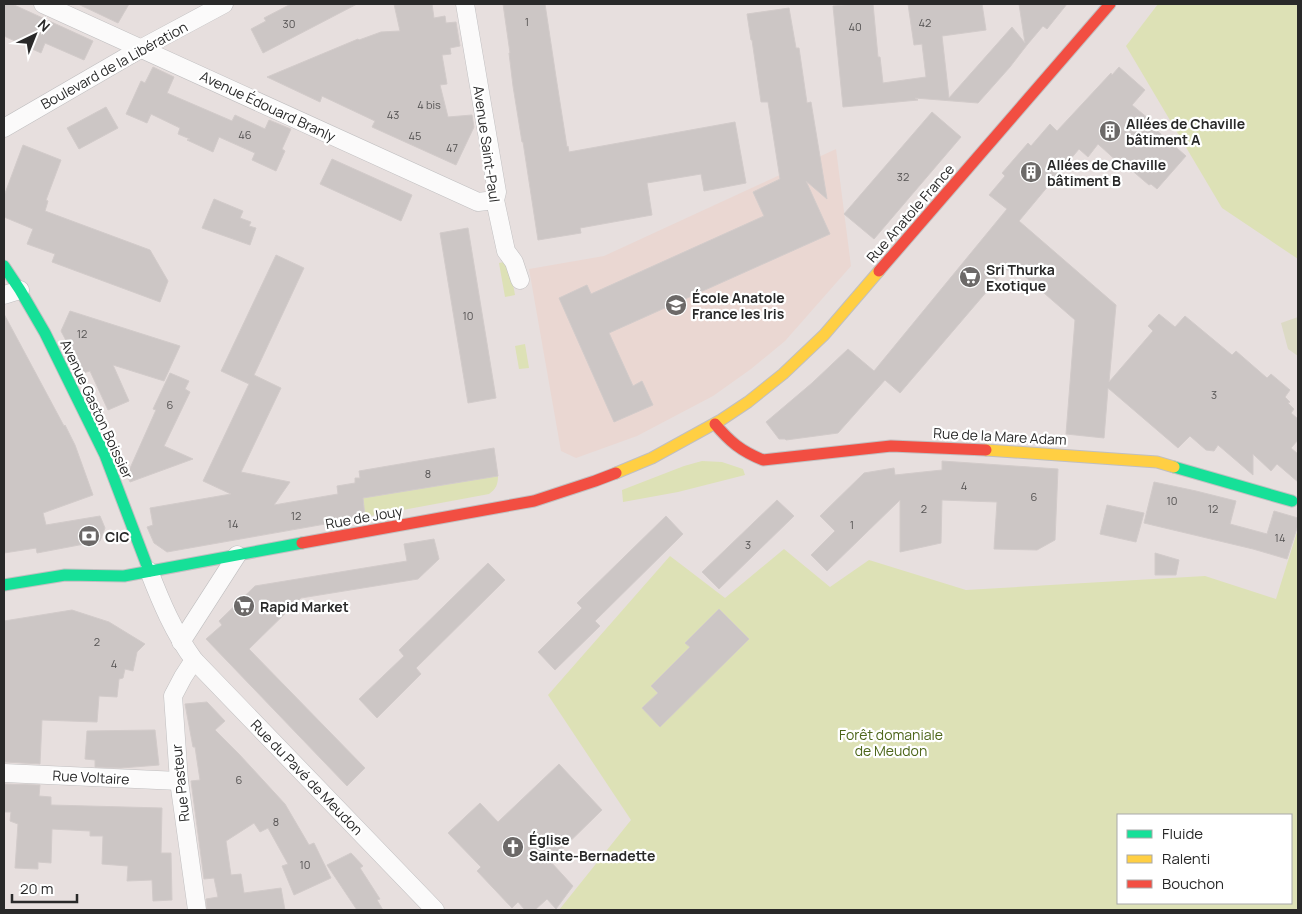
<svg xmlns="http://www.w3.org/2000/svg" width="1302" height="914" font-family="Manrope,sans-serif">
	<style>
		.education { fill: #ead7d2 }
		.green { fill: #dde1b6; fill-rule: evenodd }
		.cemetery { fill: #dcdac5 }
		.building { fill: #ccc6c5; stroke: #d2cbca }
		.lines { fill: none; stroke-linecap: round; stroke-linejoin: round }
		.street-casing { stroke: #c0bfc0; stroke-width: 19 }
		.fast-casing { stroke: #c0bfc0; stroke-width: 13 }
		.slow-casing { stroke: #c0bfc0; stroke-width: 13 }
		.jam-casing { stroke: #c0bfc0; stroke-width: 13 }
		.street { stroke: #fbfafa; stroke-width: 18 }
		.fast { stroke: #16e098; stroke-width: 11 }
		.slow { stroke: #ffcf43; stroke-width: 11 }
		.jam { stroke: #f24e42; stroke-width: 11 }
		.labels { text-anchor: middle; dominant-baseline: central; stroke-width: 4.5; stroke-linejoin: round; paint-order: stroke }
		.number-label { font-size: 11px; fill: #545252 }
		.street-label { font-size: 14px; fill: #292929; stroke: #fff }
		.poi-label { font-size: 14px; font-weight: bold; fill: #292929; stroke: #fff; text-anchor: start }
		.park-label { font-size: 14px; fill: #4c6519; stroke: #fff }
	</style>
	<rect width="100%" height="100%" fill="#e7dfde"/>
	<path class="education" d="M836 149 851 266 785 341 751 369 713 396 637 436 576 458 561 451 529 269 604 256Z"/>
	<g class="green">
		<path d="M1158 4H1298V259L1222 208 1126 46Z"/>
		<path d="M509 261 515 295 505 297 499 263Z"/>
		<path d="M525 344 529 368 519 369 515 346Z"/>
		<path d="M702 461 722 462 743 469 745 475 678 492 623 502 622 490 684 466Z"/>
		<path d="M498 476C498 484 496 489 489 494L365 517 363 498Z"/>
		<path d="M1298 529V910H559L631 820 548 695 670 556 725 598 784 549 830 587 869 560 966 590 1205 576 1276 599ZM1118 815H1291V903H1118Z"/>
	</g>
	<path class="cemetery" d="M1298 317V356L1288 349 1281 323Z"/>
	<g class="building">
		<path d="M4 4H12L93 41 84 60 45 43 41 53 4 36Z"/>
		<path d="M78 4H129L118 23Z"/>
		<path d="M291 4H357L263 53 251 29 266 21 264 18Z"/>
		<path d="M394 4H432L434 18 445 16 446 23 456 22 460 46 450 48 451 54 442 55 447 84 440 85 448 117 472 115 474 127 456 165 372 127 375 121 322 96 320 102 267 77 358 39 359 40 381 32 400 31Z"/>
		<path d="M503 4H545L556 77 567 147 568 146 569 152 735 122 746 183 704 191 701 174 647 183 652 215 580 228 581 233 538 240 523 142H522L513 86 509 53H510Z"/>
		<path d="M855 4H873L878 57H880L883 83 926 77 922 44 914 45 908 4H982L986 30 942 36 949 98 1012 27 1025 43 1019 4H1067L1047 29 1043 26 1027 45 1010 67 978 103 915 98 918 100 843 107 833 6Z"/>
		<path d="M789 8 796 48H799L807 103 811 102 827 199 806 181 830 234 609 333 633 386 642 381 653 405 614 422 559 298 587 285 591 294 764 216 753 192 780 179 768 102H761L752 40H751L747 14Z"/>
		<path d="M153 67 174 77 167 93 232 121 235 115 265 129 269 120 291 129 282 149 285 151 276 171 252 160 255 153 219 137 213 152 187 140 190 139 178 134 180 128 151 114 147 123 126 114 141 81 145 83Z"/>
		<path d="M1119 67 1145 90 1132 105 1155 124 1153 127 1186 156 1157 189 1151 184 1149 185 1122 162 1120 164 1098 144 1088 157 1079 149 1019 221 1116 305 1109 382 1153 331 1148 326 1159 314 1175 327 1185 316 1232 355 1236 351 1267 378 1271 374 1290 390 1285 397 1290 402 1288 403 1294 409 1291 413 1298 419V440L1291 448 1298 454V482L1277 464 1271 471 1253 454V475L1218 445 1214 451 1206 450 1190 436 1178 448 1108 388 1104 438 1066 434 1075 320 1014 267 1010 272 1006 269 900 393 885 380 838 433 786 440 785 439H779L766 422 812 383 848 349 874 371 1007 209 989 195 1005 176 1002 173 1028 143 1031 146 1050 124 1057 131 1111 73 1112 75Z"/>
		<path d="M106 107 118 128 79 149 67 128Z"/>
		<path d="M932 112 961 137 874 239 844 214Z"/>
		<path d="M23 145 61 160 46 200 48 201 45 211 150 250 168 281 160 302 52 262 55 254 27 244 33 229 4 217V196Z"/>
		<path d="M332 159 412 195 401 221 320 184Z"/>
		<path d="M214 199 243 211 240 218 251 222 249 226 256 228 250 245 202 228Z"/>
		<path d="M468 228 496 398 468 403 440 233Z"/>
		<path d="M276 255 304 268 254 375 281 388 241 472 290 482 274 505 338 494 337 486 355 483V478H360L359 471 494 448 498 476 363 498 365 517 167 552 154 543 147 527 153 525 150 508 231 494 203 481 249 384 221 371Z"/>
		<path d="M70 311 180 346 164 381 113 365 129 401 108 410 90 371 83 373 61 331Z"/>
		<path d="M4 314 64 426 65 425 75 445 93 495 43 513 46 525 100 516 105 528 100 541 37 553 36 548 4 553Z"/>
		<path d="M170 373 189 381 185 389 190 392 164 446 193 459 130 482 127 475 156 410 153 409Z"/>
		<path d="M942 461 1058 469 1055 540 1037 550 994 549 997 502 942 500 941 543 900 552V500L827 571 811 555 835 531 820 516 864 473 894 468 895 475 942 470Z"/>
		<path d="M1154 482 1196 491 1236 501 1230 524 1267 534 1274 511 1298 518V525L1287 559 1253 549 1144 523Z"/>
		<path d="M777 500 794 516 719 589 702 572Z"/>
		<path d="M1107 505 1144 513 1136 542 1100 534Z"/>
		<path d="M666 516 683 534 595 621 600 626 555 670 538 652 582 608 577 603Z"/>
		<path d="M434 539 439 559 418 579 301 598 249 649 365 768 347 786 206 639 222 625 219 621 255 586 407 561 404 544Z"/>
		<path d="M1155 553 1179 560 1176 575H1155Z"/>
		<path d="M488 563 505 580 416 668 421 674 377 718 359 699 404 656 399 650Z"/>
		<path d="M719 609 749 639 660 727 642 708 658 693 651 686 690 647 685 643Z"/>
		<path d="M72 610 109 622 145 644 137 652 133 671 125 669 123 678 119 679 117 697 99 696 97 722 42 720 40 764 4 762V621Z"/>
		<path d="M207 702 225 721 215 730 239 754 285 804 309 845 314 843 331 878 294 895 282 866 288 864 268 828 260 832 254 823 226 841 231 875 241 874 244 893 281 888 285 910H207L206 899 218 897 214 878 204 879 191 781 200 780 195 747H193L185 704Z"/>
		<path d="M155 730 159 765 121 768 95 767V760L85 759 87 731Z"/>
		<path d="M559 764 602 810 550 861 573 886 556 909 547 899 535 910H525L518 902 512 908 477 871 481 867 448 833 480 803 498 822Z"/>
		<path d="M4 784 40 785 39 796 51 797V805L162 808 161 853H171L172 900 153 901 152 880 127 881 128 866 102 864 103 836H90V831L52 829 51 863 38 862V869L15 868 18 824 10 821 11 812H4Z"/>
		<path d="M351 853 363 866 360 868 380 899 377 900 383 910H357L327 865Z"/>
	</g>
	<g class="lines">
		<g class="street-casing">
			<g id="street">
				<path d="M43 4 478 202 495 200"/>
				<path d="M465 4 497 192 495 200 506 251 514 262 520 280"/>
				<path d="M4 128 142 48 224 4"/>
				<path d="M4 295 20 290"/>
				<path d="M149 571C161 602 174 633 194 660L435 910"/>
				<path d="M181 642 237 555"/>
				<path d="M194 660 183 677 173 696 179 781 197 910"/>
				<path d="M4 773 179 781"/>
			</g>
		</g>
		<g class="fast-casing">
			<g id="fast">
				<path d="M4 266 20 290 45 333 105 455 149 571"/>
				<path d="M1174 467 1292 501"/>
				<path d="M4 585 65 575 124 576 302 543"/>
			</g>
		</g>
		<g class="slow-casing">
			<g id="slow">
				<path d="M986 450 1157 462 1174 467"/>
				<path d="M616 473 652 458 721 420 748 402 783 374 824 335 879 271"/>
			</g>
		</g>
		<g class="jam-casing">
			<g id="jam">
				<path d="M879 271 1110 4"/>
				<path d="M715 424C730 442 741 451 763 460L891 446 986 450"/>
				<path d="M302 543 534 501 595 481 616 473"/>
			</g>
		</g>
		<use href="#street" class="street"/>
		<use href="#fast" class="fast"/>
		<use href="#slow" class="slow"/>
		<use href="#jam" class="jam"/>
	</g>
	<defs>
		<g id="building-disc" transform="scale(1.125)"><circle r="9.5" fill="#6c6968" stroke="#fff"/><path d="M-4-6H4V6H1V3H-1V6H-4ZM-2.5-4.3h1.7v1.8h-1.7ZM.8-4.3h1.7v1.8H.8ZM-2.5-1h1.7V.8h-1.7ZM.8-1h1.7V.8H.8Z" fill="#fff"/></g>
		<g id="supermarket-disc" transform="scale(1.125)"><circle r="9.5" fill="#6c6968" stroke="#fff"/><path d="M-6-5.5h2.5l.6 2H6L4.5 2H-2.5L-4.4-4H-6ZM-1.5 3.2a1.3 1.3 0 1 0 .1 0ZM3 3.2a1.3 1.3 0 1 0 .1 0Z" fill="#fff"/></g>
		<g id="school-disc" transform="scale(1.125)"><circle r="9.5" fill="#6c6968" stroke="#fff"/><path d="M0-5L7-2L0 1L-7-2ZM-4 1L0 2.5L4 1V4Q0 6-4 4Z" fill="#fff"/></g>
		<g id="bank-disc" transform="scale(1.125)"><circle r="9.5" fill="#6c6968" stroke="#fff"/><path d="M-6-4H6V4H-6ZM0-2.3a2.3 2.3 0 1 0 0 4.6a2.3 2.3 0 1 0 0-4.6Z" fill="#fff"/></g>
		<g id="church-disc" transform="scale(1.125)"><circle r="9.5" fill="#6c6968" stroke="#fff"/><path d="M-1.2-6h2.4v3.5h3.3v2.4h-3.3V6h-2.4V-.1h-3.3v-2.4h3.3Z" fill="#fff"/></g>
	</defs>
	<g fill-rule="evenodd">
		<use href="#building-disc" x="1110" y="131"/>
		<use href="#building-disc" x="1031" y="172"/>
		<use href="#supermarket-disc" x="970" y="277"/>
		<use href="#school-disc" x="676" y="305"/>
		<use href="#bank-disc" x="89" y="536"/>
		<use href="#supermarket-disc" x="244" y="606"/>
		<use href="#church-disc" x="513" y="847"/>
	</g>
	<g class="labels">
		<g class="number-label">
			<text x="527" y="21">1</text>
			<text x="925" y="22">42</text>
			<text x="289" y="23">30</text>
			<text x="855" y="26">40</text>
			<text x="429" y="104">4 bis</text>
			<text x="393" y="114">43</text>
			<text x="245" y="134">46</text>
			<text x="415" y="135">45</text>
			<text x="452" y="147">47</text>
			<text x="903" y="176">32</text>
			<text x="468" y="315">10</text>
			<text x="82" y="333">12</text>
			<text x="1214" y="394">3</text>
			<text x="170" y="404">6</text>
			<text x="428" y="473">8</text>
			<text x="964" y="485">4</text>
			<text x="1034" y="496">6</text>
			<text x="1172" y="500">10</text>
			<text x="924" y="508">2</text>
			<text x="1213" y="508">12</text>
			<text x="296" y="515">12</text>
			<text x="233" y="523">14</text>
			<text x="852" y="524">1</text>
			<text x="1280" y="537">14</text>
			<text x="748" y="544">3</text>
			<text x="97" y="641">2</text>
			<text x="114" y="663">4</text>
			<text x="239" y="779">6</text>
			<text x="276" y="821">8</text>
			<text x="305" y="864">10</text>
		</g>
		<g class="street-label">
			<text transform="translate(114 65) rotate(-29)">Boulevard de la Libération</text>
			<text transform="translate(268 106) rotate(25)">Avenue Édouard Branly</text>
			<text transform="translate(487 144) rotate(82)">Avenue Saint-Paul</text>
			<text transform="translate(910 213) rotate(-49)">Rue Anatole France</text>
			<text transform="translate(97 409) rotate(65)">Avenue Gaston Boissier</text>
			<text transform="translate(1000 436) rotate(3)">Rue de la Mare Adam</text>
			<text transform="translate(364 517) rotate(-10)">Rue de Jouy</text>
			<text transform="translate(91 777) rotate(3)">Rue Voltaire</text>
			<text transform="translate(307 777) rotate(46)">Rue du Pavé de Meudon</text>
			<text transform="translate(180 783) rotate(-96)">Rue Pasteur</text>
		</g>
		<g class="poi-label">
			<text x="1126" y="123">Allées de Chaville<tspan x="1126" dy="16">bâtiment A</tspan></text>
			<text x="1047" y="164">Allées de Chaville<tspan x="1047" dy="16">bâtiment B</tspan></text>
			<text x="986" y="269">Sri Thurka<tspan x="986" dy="16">Exotique</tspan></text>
			<text x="692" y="297">École Anatole<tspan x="692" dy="16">France les Iris</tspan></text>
			<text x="105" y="536">CIC</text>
			<text x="260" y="606">Rapid Market</text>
			<text x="529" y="839">Église<tspan x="529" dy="16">Sainte-Bernadette</tspan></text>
		</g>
		<g class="park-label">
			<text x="891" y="734">Forêt domaniale<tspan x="891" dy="16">de Meudon</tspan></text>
		</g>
	</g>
	<rect width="1302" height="914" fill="none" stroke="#292929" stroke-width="10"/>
	<rect x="1117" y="814" width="175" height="90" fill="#ffffff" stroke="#a9a9a9"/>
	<rect x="1127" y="830" width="25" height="8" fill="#16e098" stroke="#a9a9a9"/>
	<text x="1162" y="839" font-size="15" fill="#292929">Fluide</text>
	<rect x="1127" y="855" width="25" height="8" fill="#ffcf43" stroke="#a9a9a9"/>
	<text x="1162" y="864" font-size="15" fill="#292929">Ralenti</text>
	<rect x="1127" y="880" width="25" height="8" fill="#f24e42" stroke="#a9a9a9"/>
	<text x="1162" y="889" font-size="15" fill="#292929">Bouchon</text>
	<g transform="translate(35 35) rotate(43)" stroke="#ffffff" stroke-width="4" paint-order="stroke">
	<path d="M0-4L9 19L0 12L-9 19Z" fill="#292929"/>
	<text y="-8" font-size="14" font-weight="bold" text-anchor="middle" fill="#292929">N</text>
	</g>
	<path d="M12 894v8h65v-8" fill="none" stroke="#292929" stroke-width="2.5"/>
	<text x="20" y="894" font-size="15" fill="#292929" stroke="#ffffff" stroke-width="4" paint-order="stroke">20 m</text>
</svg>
